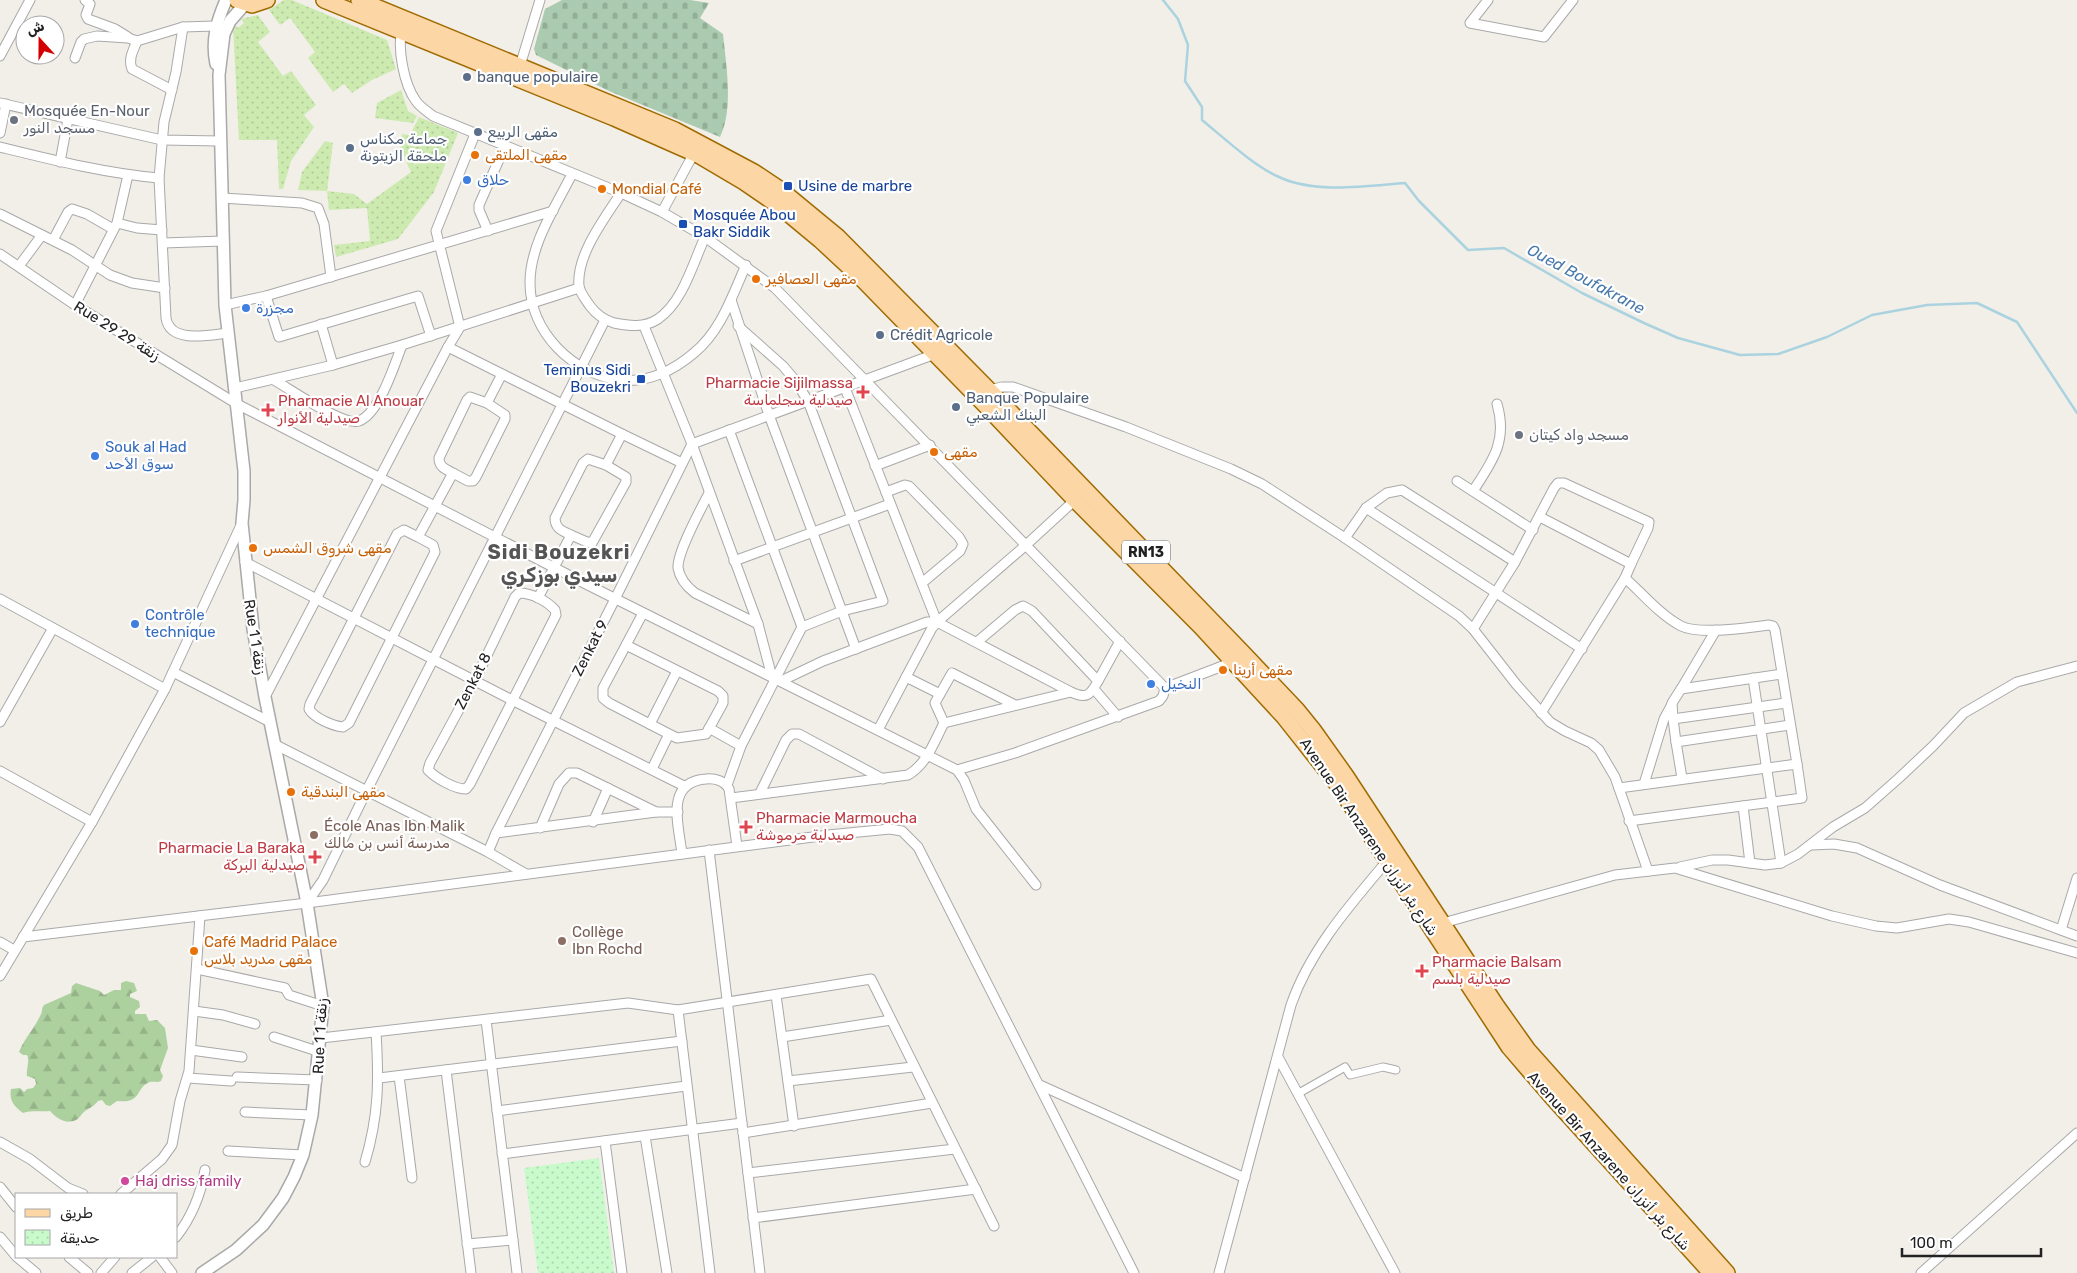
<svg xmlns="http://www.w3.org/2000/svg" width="2077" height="1273" font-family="Rubik,'Noto Sans Arabic',sans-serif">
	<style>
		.grass { fill: url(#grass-dots) }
		.forest { fill: url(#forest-firs) }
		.cemetery { fill: url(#cemetery-stones) }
		.park { fill: url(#park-dots) }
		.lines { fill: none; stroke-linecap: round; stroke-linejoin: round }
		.stream { stroke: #aad3df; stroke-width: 2.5 }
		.pedestrian-casing { stroke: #a9a9a9; stroke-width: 9 }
		.minor-casing { stroke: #a9a9a9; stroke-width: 11 }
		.tertiary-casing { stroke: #a9a9a9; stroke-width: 14 }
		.primary-casing { stroke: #a06b00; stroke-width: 18 }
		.pedestrian { stroke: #fff; stroke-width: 7 }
		.minor { stroke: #fff; stroke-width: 9 }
		.tertiary { stroke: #fff; stroke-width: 11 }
		.primary { stroke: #fcd6a4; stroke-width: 15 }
		.service-dot { fill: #5c6f8a; stroke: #fff; stroke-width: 2 }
		.worship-dot { fill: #6b7280; stroke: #fff; stroke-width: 2 }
		.food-dot { fill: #e8710a; stroke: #fff; stroke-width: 2 }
		.shop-dot { fill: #3f7fe0; stroke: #fff; stroke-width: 2 }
		.transit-dot { fill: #1a4fb4; stroke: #fff; stroke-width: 2 }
		.health-dot { fill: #e0444e; stroke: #fff; stroke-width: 2 }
		.education-dot { fill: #8d6e63; stroke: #fff; stroke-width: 2 }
		.hotel-dot { fill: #d1479c; stroke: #fff; stroke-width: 2 }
		.labels { text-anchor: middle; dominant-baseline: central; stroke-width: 4.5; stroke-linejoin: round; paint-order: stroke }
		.shield { fill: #fff; stroke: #646464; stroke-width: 1 }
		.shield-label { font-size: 14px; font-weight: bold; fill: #222 }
		.service-label { font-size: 15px; fill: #4e5e75; stroke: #fff; text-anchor: start }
		.worship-label { font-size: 15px; fill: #5b616d; stroke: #fff; text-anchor: start }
		.food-label { font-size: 15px; fill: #c56008; stroke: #fff; text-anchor: start }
		.shop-label { font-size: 15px; fill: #366cbe; stroke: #fff; text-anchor: start }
		.transit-label { font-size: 15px; fill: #164399; stroke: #fff; text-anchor: start }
		.street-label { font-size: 15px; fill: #222; stroke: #fff }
		.health-label { font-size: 15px; fill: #be3a42; stroke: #fff; text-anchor: start }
		.education-label { font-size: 15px; fill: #785e54; stroke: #fff; text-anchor: start }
		.hotel-label { font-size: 15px; fill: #b23c85; stroke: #fff; text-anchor: start }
		.water-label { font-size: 16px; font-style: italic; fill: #4a7aab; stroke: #fff }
		.district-label { font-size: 20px; font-weight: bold; letter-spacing: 1px; fill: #555; stroke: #fff }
	</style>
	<defs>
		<pattern id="grass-dots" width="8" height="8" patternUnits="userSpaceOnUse" patternTransform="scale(1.25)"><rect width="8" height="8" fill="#cdebb0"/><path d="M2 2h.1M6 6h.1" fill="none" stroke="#b0c997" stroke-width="1.8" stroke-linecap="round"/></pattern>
		<pattern id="forest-firs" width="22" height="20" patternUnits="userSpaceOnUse" patternTransform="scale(1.25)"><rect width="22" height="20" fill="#add19e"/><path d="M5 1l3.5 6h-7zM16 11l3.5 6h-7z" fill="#95b388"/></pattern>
		<pattern id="cemetery-stones" width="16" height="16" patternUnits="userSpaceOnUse" patternTransform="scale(1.25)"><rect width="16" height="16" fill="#aacbaf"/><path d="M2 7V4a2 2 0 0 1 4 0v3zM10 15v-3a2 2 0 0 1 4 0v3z" fill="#92ae96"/></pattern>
		<pattern id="park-dots" width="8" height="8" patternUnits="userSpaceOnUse" patternTransform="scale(1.25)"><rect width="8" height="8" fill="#c8facc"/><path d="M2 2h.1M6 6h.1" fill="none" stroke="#acd6af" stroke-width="1.8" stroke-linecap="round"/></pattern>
	</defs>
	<rect width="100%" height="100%" fill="#f2efe9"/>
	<g class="grass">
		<path d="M284 0H292L387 40 396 69 372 80 352 93 344 84 333 92 308 58 315 52 290 18 280 25 269 10Z"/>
		<path d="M258 15 270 32 258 42 283 76 291 71 316 105 304 115 314 127 291 161 283 189H279L277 140H239L233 27 235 25 238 28 244 23 241 19Z"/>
		<path d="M401 90 408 111 417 116 413 123 375 118 377 103Z"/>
		<path d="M419 117 458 133 434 192 398 239 336 257 334 245 370 241 367 208 329 210 327 191 298 190 302 172 325 141 333 143 327 191 354 194 367 204 411 172 400 149 402 134 410 135Z"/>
	</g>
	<path class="forest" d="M126 981 134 983 137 991 130 994V997L139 1001 140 1007 135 1011V1014H146L149 1021 157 1020 165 1028 168 1048 160 1070 163 1076 161 1081C157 1083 153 1081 150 1082 135 1087 143 1104 117 1101L110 1106 106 1105 102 1100 98 1101C93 1107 91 1107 85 1111 81 1114 80 1118 76 1120 66 1125 56 1118 50 1111 40 1112 33 1110 23 1113 14 1106 9 1101 11 1089L20 1088 24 1092 27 1089 33 1088 36 1084 35 1079 27 1076C26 1069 30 1061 27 1055H23L19 1052C24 1039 34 1029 40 1016 43 1012 41 1009 44 1005L71 993 72 986 76 983 100 991 104 995 114 990H121V983Z"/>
	<path class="cemetery" d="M562 0H690L709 3 700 18 723 34C726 65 734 109 720 137L609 91 536 55 534 49 545 9Z"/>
	<path class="park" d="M599 1158 614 1273H538L524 1168Z"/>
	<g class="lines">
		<path class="stream" d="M1163 0 1178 19 1188 45 1185 81 1202 107V120C1224 138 1254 166 1279 177 1315 194 1366 186 1405 183L1419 201 1468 250 1504 248 1582 293 1644 323 1678 338 1740 355 1778 354 1827 337 1872 315 1927 305 1977 303 2017 322 2077 413"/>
		<g class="pedestrian-casing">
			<path id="pedestrian" d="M1299 1093 1345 1067 1350 1075 1383 1067 1396 1070"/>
		</g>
		<g class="minor-casing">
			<g id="minor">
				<path d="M85 0 90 4 86 15 88 19 115 29 128 37"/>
				<path d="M1488 0 1470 23 1544 37 1573 0"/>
				<path d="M183 27 176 72 164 122 159 178 166 318C170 344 209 335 228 333"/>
				<path d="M402 29C397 48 404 85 416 101 420 107 427 111 433 116L621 193 662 212 705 237 775 288 1165 688 1233 662"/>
				<path d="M137 41C133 51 128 59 132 69L172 90"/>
				<path d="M0 56 30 0"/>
				<path d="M75 58 81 42 84 39 97 36 128 38 137 41 183 27 215 26"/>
				<path d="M519 69 540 0"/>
				<path d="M0 103 162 140 220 141"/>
				<path d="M0 133 6 104"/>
				<path d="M0 147C53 160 104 173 159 178"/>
				<path d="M60 162 68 119"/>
				<path d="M572 174C555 208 530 244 530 283 530 332 573 375 621 380 648 383 674 370 694 353 721 331 732 296 746 265"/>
				<path d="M621 193C605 218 576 255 579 286 580 293 586 300 590 306 596 314 604 320 614 323 630 326 644 328 658 319 683 302 693 263 705 237"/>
				<path d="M222 198 302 203 318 208 324 224 331 277"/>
				<path d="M662 212 694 153"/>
				<path d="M0 214 72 250 110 275 132 283 165 288"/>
				<path d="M117 223 137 228 162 230"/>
				<path d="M488 231 479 210V205L505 146"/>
				<path d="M53 240 68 212 72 209 87 214 113 229"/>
				<path d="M163 243 223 241"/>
				<path d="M0 254 75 305 237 404 584 583 957 770 964 780 976 809 1036 885"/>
				<path d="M19 266 42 235"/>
				<path d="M266 296 279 337 418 296 431 336"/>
				<path d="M731 300 769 415 856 649"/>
				<path d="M75 305 117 223 128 175"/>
				<path d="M225 305 266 296 553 211"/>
				<path d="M321 324 333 365"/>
				<path d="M644 326 692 444 758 624 772 677"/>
				<path d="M448 347 502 374"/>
				<path d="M274 380C290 389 344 427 359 421 379 414 395 364 402 345"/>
				<path d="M235 388 333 365 402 345 579 288"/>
				<path d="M845 388 937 622"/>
				<path d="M989 390 1002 387H1013L1126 427 1231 469 1262 484 1345 538 1459 616 1473 629 1516 684 1550 722 1565 731 1591 743 1599 750 1615 777 1648 871"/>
				<path d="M729 430 802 627"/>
				<path d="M622 434 682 463"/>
				<path d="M875 466 930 445"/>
				<path d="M453 473C445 469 439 467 439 458L467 400 470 397 487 403"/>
				<path d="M1457 481 1533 530"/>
				<path d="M1473 491C1492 462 1508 441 1497 404"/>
				<path d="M886 492 905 485 909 486 959 537 963 544 960 551 922 583"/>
				<path d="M709 493C701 509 677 552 678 568 680 579 687 587 695 593L758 624"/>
				<path d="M1366 508 1387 493 1402 490 1515 562"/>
				<path d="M1540 517 1631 564 1625 578"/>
				<path d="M418 537 433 545 435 552 349 723 343 727C333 726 314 718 309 709L310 704 397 534 404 530 418 537 453 473 468 481H473L476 477 505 419V415L487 403 502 374 622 434 606 465 626 477V482L592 543 587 542 571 535"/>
				<path d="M1345 538 1366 508 1582 649"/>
				<path d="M734 561 890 504"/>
				<path d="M245 562 512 700 684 786"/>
				<path d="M519 593C532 593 547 601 555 610L556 615 470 784 466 789C454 789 436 778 428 770L430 763 475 680 515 597Z"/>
				<path d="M538 598 571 535C563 531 555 529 555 518L583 463 588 459 606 465"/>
				<path d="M0 599 165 689"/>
				<path d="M1473 629 1515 562 1554 488 1558 483H1564L1649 522 1648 528 1631 564"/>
				<path d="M977 642 1015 610 1023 606 1032 611 1098 681C1090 696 1086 699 1071 692"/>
				<path d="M626 645 643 613"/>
				<path d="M173 672 270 722"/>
				<path d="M906 677 932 628 937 622 1026 545 1075 500"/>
				<path d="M1753 678 1781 863"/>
				<path d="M1098 681 1120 641"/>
				<path d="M1094 689 1118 717"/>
				<path d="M1681 689 1716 630"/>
				<path d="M940 694 935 703 944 723"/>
				<path d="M265 697 448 347 460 327 436 231 475 134"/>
				<path d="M1541 713 1625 578C1642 593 1660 615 1681 626 1699 635 1748 628 1769 625L1773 626 1775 630 1797 764"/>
				<path d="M1673 719 1672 703 1681 689 1782 674"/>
				<path d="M0 722 53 628"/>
				<path d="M650 724 677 671"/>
				<path d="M709 728 741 746"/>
				<path d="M878 730 906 677 940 694 952 673 1015 705"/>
				<path d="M1676 742 1673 719 1786 703"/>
				<path d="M274 744 488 852 526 874"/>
				<path d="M652 769 669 734 609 703 603 698V688L626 645 718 691 723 696V703L706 734 677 738 669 734"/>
				<path d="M957 770 1015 753 1159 701 1163 696 1165 688"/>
				<path d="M0 771 92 822"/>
				<path d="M1682 778 1676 742 1790 725"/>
				<path d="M1644 784 1664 719 1672 704"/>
				<path d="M727 785 741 746 802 627 842 611 883 601 808 401 795 380 783 366 738 326"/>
				<path d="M1619 788 1797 764 1802 798 1629 821"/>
				<path d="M760 793 786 740 792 734H799L883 779"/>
				<path d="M731 798 908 775C927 764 934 742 944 723L1071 692 937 622H927L823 661 781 681"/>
				<path d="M1743 806 1750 863"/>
				<path d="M593 822 608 788"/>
				<path d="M540 828 559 784 569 773H577L656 812"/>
				<path d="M496 833 656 812H678"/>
				<path d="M1811 845 1834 844 1857 848 1940 885 2077 936"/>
				<path d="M709 850 760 1273"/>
				<path d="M488 852 496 833 615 599 692 444 935 354"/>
				<path d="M682 854C679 826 664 782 706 779 715 778 725 781 729 789L737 846"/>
				<path d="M1680 867 1712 860H1728L1765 865 1781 863 1798 854 1833 827 1865 808 1899 778 1933 746 1964 713 2017 682 2077 666"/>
				<path d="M307 903 323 880 366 792 605 320"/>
				<path d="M1443 923 1615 875 1675 868 1832 916 1876 926 1897 928 1949 919 1969 922 2077 953"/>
				<path d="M2061 930 2077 878"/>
				<path d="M23 937 307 903 828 835 890 829 902 831 918 847 1134 1273"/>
				<path d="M0 942 14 950"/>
				<path d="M197 969 285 988 289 995 323 1006"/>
				<path d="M0 976 92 822 165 689 242 523"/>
				<path d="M776 995 794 1126"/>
				<path d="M678 1010 710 1273"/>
				<path d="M194 1011 223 1015 255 1024"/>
				<path d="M486 1020 517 1273"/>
				<path d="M274 1037 320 1052"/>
				<path d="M782 1037 891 1020"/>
				<path d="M321 1038 628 1003 678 1010 871 979 994 1226"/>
				<path d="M191 1050 242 1057"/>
				<path d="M1278 1057 1395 1273"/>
				<path d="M446 1070 471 1273"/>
				<path d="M399 1076 412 1178"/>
				<path d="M237 1077 317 1080"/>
				<path d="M188 1078 231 1081"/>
				<path d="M379 1078 682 1041"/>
				<path d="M788 1081 913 1067"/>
				<path d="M1040 1085 1245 1178"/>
				<path d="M497 1111 686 1086"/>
				<path d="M245 1112 312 1115"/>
				<path d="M743 1133 932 1103"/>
				<path d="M645 1136 667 1273"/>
				<path d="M605 1141 622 1273"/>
				<path d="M0 1142 30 1159 68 1188 83 1194"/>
				<path d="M228 1151 303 1155"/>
				<path d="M502 1154 742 1123"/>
				<path d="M365 1162C379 1115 379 1080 376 1032"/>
				<path d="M748 1173 955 1149"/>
				<path d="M0 1187 16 1207"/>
				<path d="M121 1194 162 1159 172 1145 180 1101 189 1071 200 916"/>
				<path d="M753 1218 976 1189"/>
				<path d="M0 1237 16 1256"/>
				<path d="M176 1237C191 1218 201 1193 205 1170"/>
				<path d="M467 1244 513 1240"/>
				<path d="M17 1257 36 1273"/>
				<path d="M69 1257 88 1273"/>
				<path d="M160 1257 172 1273"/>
				<path d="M101 1273 115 1257"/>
				<path d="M132 1273 152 1257"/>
				<path d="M1219 1273 1291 1005C1310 950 1350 905 1387 861"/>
				<path d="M1921 1273 2077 1133"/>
			</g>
		</g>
		<g class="tertiary-casing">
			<g id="tertiary">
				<path d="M216 64C211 40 217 21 226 0"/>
				<path d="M202 1273 236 1250 263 1225 283 1198 294 1177 303 1155 312 1115 323 1006 307 903 265 697 253 629 242 523 244 500V471L225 305 219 75 224 34 230 21 245 4"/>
			</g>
		</g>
		<g class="primary-casing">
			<g id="primary">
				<path d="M237 0 252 5 267 0"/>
				<path d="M324 0 614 118 700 156 744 182 779 206 820 240 862 279 985 405 1075 500 1201 627 1284 717 1337 784 1509 1047 1551 1096 1711 1273"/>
				<path d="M359 0 675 130 754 172 781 190 838 237 995 396 1243 653 1297 710 1314 731 1346 776 1496 1005 1528 1050 1727 1273"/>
			</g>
		</g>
		<use href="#pedestrian" class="pedestrian"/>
		<use href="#minor" class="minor"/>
		<use href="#tertiary" class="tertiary"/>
		<use href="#primary" class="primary"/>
	</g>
	<g class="service-dot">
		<circle cx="467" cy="77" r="5"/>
		<circle cx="478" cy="132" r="5"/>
		<circle cx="350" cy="148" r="5"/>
		<circle cx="880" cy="335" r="5"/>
		<circle cx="956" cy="407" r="5"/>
	</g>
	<g class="worship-dot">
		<circle cx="14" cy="120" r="5"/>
		<circle cx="1519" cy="435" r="5"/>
	</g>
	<g class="food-dot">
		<circle cx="475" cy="155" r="5"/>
		<circle cx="602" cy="189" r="5"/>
		<circle cx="756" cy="279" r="5"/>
		<circle cx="934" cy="452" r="5"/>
		<circle cx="253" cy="548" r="5"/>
		<circle cx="1223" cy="670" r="5"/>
		<circle cx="291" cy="792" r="5"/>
		<circle cx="194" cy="951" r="5"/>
	</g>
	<g class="shop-dot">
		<circle cx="467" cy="180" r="5"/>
		<circle cx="246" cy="308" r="5"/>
		<circle cx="95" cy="456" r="5"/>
		<circle cx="135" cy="624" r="5"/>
		<circle cx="1151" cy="684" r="5"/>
	</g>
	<g class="transit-dot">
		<rect x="783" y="181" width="10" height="10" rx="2.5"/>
		<rect x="678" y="219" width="10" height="10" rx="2.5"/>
		<rect x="636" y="374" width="10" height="10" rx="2.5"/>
	</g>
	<g class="health-dot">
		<path d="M860.5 384.5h5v5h5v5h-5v5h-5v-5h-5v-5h5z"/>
		<path d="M265.5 402.5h5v5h5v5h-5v5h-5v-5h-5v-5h5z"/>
		<path d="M743.5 819.5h5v5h5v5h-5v5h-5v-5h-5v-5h5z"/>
		<path d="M312.5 849.5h5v5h5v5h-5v5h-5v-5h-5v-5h5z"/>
		<path d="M1419.5 963.5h5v5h5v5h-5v5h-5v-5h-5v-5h5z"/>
	</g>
	<g class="education-dot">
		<circle cx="314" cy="835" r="5"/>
		<circle cx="562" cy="941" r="5"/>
	</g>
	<circle class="hotel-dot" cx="125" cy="1181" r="5"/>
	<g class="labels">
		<rect class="shield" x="1122" y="540.5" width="48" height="23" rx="4"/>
		<g class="shield-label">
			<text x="1146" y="552">RN13</text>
		</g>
		<g class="service-label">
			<text x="477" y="77">banque populaire</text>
			<text x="488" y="132">مقهى الربيع</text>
			<text x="360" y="139">جماعة مكناس<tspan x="360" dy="17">ملحقة الزيتونة</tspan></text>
			<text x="890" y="335">Crédit Agricole</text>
			<text x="966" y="398">Banque Populaire<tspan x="966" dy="17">البنك الشعبي</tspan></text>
		</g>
		<g class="worship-label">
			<text x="24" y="111">Mosquée En-Nour<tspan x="24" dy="17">مسجد النور</tspan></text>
			<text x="1529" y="435">مسجد واد كيتان</text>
		</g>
		<g class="food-label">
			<text x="485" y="155">مقهى الملتقى</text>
			<text x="612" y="189">Mondial Café</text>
			<text x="766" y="279">مقهى العصافير</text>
			<text x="944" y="452">مقهى</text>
			<text x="263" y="548">مقهى شروق الشمس</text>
			<text x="1233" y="670">مقهى أرينا</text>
			<text x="301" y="792">مقهى البندقية</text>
			<text x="204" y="942">Café Madrid Palace<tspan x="204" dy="17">مقهى مدريد بلاس</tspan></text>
		</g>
		<g class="shop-label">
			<text x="477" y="180">حلاق</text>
			<text x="256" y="308">مجزرة</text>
			<text x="105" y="447">Souk al Had<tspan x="105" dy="17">سوق الأحد</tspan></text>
			<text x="145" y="615">Contrôle<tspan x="145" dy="17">technique</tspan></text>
			<text x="1161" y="684">النخيل</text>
		</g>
		<g class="transit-label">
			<text x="798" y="186">Usine de marbre</text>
			<text x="693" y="215">Mosquée Abou<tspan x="693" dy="17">Bakr Siddik</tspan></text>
			<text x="631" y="370" text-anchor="end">Teminus Sidi<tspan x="631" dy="17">Bouzekri</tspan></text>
		</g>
		<g class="street-label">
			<text transform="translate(117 331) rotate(32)">Rue 29 زنقة 29</text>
			<text transform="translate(255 637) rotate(81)">Rue 1 زنقة 1</text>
			<text transform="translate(590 648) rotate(-63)">Zenkat 9</text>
			<text transform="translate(473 681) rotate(-63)">Zenkat 8</text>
			<text transform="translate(1369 837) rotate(56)">Avenue Bir Anzarene شارع بئر أنزران</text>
			<text transform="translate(320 1036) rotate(-87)">Rue 1 زنقة 1</text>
			<text transform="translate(1609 1161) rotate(48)">Avenue Bir Anzarene شارع بئر أنزران</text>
		</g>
		<g class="health-label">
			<text x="853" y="383" text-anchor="end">Pharmacie Sijilmassa<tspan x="853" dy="17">صيدلية سجلماسة</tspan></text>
			<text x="278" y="401">Pharmacie Al Anouar<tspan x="278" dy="17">صيدلية الأنوار</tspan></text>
			<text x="756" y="818">Pharmacie Marmoucha<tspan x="756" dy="17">صيدلية مرموشة</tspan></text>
			<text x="305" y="848" text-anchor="end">Pharmacie La Baraka<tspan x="305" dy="17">صيدلية البركة</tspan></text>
			<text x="1432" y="962">Pharmacie Balsam<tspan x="1432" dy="17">صيدلية بلسم</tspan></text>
		</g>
		<g class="education-label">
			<text x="324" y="826">École Anas Ibn Malik<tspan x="324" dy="17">مدرسة أنس بن مالك</tspan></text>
			<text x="572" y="932">Collège<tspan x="572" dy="17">Ibn Rochd</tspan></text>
		</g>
		<g class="hotel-label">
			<text x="135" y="1181">Haj driss family</text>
		</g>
		<g class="water-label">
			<text transform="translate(1586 279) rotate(28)">Oued Boufakrane</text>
		</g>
		<g class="district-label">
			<text x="559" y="552">Sidi Bouzekri<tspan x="559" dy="23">سيدي بوزكري</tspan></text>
		</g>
	</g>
	<rect x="15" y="1193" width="162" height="65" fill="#ffffff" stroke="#a7a7a7"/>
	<rect x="25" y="1209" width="25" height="8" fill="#fcd6a4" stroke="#a7a7a7"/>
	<text x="60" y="1218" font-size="15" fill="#222222">طريق</text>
	<rect x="25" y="1230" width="25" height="15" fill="url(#park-dots)" stroke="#a7a7a7"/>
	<text x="60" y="1243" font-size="15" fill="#222222">حديقة</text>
	<g transform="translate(40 40) rotate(339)"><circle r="24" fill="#ffffff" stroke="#a7a7a7"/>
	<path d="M0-4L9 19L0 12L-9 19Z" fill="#d40000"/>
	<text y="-8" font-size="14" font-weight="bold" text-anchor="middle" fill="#222222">ش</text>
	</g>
	<path d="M1902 1248v8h139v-8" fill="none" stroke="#222222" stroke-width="2.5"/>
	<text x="1910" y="1248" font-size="15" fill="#222222" stroke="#ffffff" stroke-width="4" paint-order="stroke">100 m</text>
</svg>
